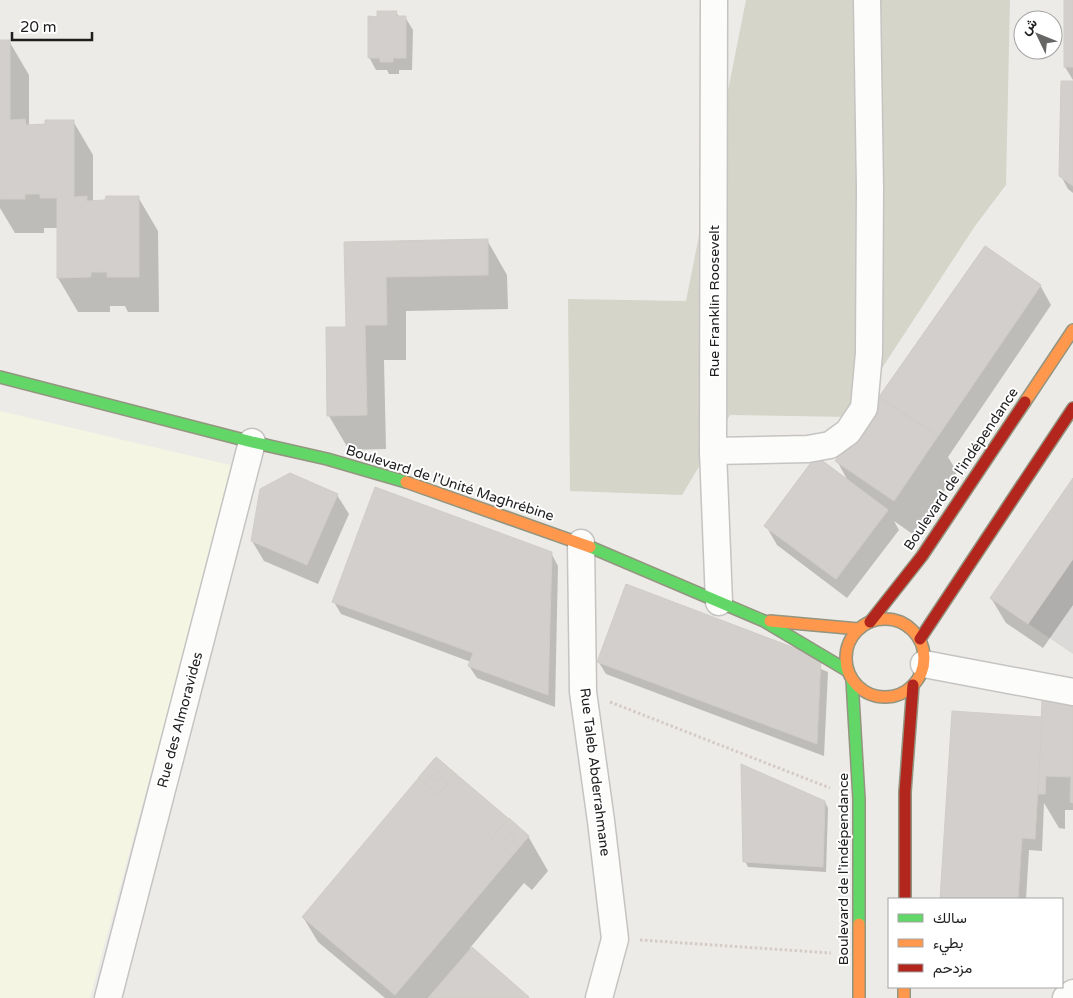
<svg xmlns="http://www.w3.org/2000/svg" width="1073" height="998" font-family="'Varela Round',Vazirmatn,sans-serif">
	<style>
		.education { fill: #f5f5e3 }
		.religious { fill: #dbdad8 }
		.construction { fill: #d5d5c9 }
		.shadow { fill: #0003 }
		.building { fill: #d2cfcc; stroke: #d0cdc9 }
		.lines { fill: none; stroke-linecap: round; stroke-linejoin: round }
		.street-casing { stroke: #c5c4c3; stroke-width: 29 }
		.fast-casing { stroke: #939580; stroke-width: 14 }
		.slow-casing { stroke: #939580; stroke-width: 14 }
		.jam-casing { stroke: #939580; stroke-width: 14 }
		.path { stroke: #d6cac7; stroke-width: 3; stroke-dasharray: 2.5 2.5; stroke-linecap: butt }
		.street { stroke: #fcfcfb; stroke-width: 26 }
		.fast { stroke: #63d668; stroke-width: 11 }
		.slow { stroke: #ff974d; stroke-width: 11 }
		.jam { stroke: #b3261e; stroke-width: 11 }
		.labels { text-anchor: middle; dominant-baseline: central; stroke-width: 4; stroke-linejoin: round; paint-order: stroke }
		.street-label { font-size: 14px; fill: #1e1e1e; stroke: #fff }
	</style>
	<rect width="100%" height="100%" fill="#edebe7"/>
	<path class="education" d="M0 411 234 466 90 998H0Z"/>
	<path class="religious" d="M1073 478V654L990 598Z"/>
	<path class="construction" d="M746 0H1010L1006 185 975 226 850 417 730 415 682 495 570 491 568 299 686 301Z"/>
	<g class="shadow">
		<path d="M1066 0H1073V80L1065 67Z"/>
		<path d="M396 12 399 17H405L413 30 412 70H399V74H389L387 70H376L369 57 378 18Z"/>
		<path d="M0 41H9L29 75V126H46L73 121 93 155V202L138 197 158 231 159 312H128L125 306H110V312H78L58 278V228H44V233H15L0 208Z"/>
		<path d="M1073 83V193L1068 189 1061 176Z"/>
		<path d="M487 240 507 275 508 309 406 311V360H384L386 449 349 450 329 416 347 328 346 243Z"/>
		<path d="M1040 285 1051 305 948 457 957 472 914 535 894 521 899 530 847 598 777 545 766 526 848 481 837 461Z"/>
		<path d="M1073 480V605L1043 648 1006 623 991 598Z"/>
		<path d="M337 495 349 514 318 584 264 561 252 541Z"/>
		<path d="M551 553 558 566 555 707 477 678 469 666 471 662 341 614 334 602Z"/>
		<path d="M626 586 828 672 824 756 606 674 598 661Z"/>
		<path d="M1073 704V810H1065V829L1059 828 1044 803 1042 851 1029 850 1026 899H941L953 713 1042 718Z"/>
		<path d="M825 802 828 808 826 872 748 867 745 861Z"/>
		<path d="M528 836 548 871 532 890 524 883 470 948 528 998H385L318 942 303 917Z"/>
	</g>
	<g class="building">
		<rect x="1064" y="0" width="9" height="67"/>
		<path d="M377 11H397L396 16H406V58H393V62H380V58H368V16L377 17Z"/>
		<path d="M0 40H10V120L25 119 26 125 45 124V120H74V197L87 196V201L105 200 106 196H139V277H107V272H91V277L57 278V198H40V194H25V199H0Z"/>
		<path d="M1061 81H1073V186L1059 176Z"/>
		<path d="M488 239V275L386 277 387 325H365L367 415 327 416 326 327H346L344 242Z"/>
		<path d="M985 246 1041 285 938 436 879 397Z"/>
		<path d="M985 246 1041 285 938 436 879 397Z"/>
		<path d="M879 397 938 436 894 501 835 461Z"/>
		<path d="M816 456 888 510 836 579 764 526Z"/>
		<path d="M816 456 888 510 836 579 764 526Z"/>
		<path d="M290 473 338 494 307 565 251 541 260 489Z"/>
		<path d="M1073 478V559L1028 624 990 598Z"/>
		<path d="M375 487 552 552 548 695 468 666 473 653 332 602Z"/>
		<path d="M626 584 821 658 817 744 597 662Z"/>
		<path d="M1042 701 1073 703V803L1070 802 1071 777 1046 776 1045 794H1038Z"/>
		<path d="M952 711 1042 717 1035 839 1022 838 1018 899H940Z"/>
		<path d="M436 757 529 836 395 995 302 917Z"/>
		<path d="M436 757 456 774 438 794 418 778Z"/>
		<path d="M741 764 825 801 823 867 743 862Z"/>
		<path d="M437 771 442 775 437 781 431 777Z"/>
		<path d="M509 818 529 836 512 856 491 839Z"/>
		<path d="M510 832 516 836 511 842 505 838Z"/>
		<path d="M472 947 529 997 528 998H428Z"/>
	</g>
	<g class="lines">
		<g class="street-casing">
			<g id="street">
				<path d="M714 0 713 451 719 602"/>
				<path d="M713 451 808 449 830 445 848 432 864 408 869 353 870 188 867 0"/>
				<path d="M581 543 583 692 601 821 615 939 599 998"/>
				<path d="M924 664 1073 692"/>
				<path d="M108 998 252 442"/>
				<path d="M1066 998 1073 993"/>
			</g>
		</g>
		<g class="fast-casing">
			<g id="fast">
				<path d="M0 377 252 442 327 459 406 482"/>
				<path d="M590 547 764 621 848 671"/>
				<path d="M852 680 859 799V924"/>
			</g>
		</g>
		<g class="slow-casing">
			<g id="slow">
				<path d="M1025 402 1073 330"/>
				<path d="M406 482 590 547"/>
				<circle cx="885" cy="658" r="39"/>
				<path d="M770 621 859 629"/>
				<path d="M859 924V998"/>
				<path d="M904 987V998"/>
			</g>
		</g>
		<g class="jam-casing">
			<g id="jam">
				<path d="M870 622 922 556 1025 402"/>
				<path d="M920 639 1073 408"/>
				<path d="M905 899V792L913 685"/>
			</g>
		</g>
		<g class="path">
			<path d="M610 702 830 788"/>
			<path d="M640 940 831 953"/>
		</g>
		<use href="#street" class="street"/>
		<use href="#fast" class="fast"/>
		<use href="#slow" class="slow"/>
		<use href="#jam" class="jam"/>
	</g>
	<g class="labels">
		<g class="street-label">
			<text transform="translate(714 301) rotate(-90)">Rue Franklin Roosevelt</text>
			<text transform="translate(961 469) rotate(-56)">Boulevard de l'indépendance</text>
			<text transform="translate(450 483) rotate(18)">Boulevard de l'Unité Maghrébine</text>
			<text transform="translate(180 720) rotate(-75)">Rue des Almoravides</text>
			<text transform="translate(595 772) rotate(83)">Rue Taleb Abderrahmane</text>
			<text transform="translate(843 869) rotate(-90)">Boulevard de l'indépendance</text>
		</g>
	</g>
	<rect x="888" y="898" width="175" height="90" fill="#ffffff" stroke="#a5a5a5"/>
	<rect x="898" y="914" width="25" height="8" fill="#63d668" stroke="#a5a5a5"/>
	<text x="933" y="923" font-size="15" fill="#1e1e1e">سالك</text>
	<rect x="898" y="939" width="25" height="8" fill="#ff974d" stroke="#a5a5a5"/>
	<text x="933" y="948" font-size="15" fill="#1e1e1e">بطيء</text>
	<rect x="898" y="964" width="25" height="8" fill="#b3261e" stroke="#a5a5a5"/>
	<text x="933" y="973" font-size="15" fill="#1e1e1e">مزدحم</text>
	<g transform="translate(1038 35) rotate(313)"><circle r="24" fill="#ffffff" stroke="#a5a5a5"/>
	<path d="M0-4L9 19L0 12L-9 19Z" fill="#666664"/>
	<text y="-8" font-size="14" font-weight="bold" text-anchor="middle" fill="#1e1e1e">ش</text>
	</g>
	<path d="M12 32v8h80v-8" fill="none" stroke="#1e1e1e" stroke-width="2.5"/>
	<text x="20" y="32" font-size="15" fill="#1e1e1e" stroke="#ffffff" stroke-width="4" paint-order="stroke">20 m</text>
</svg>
